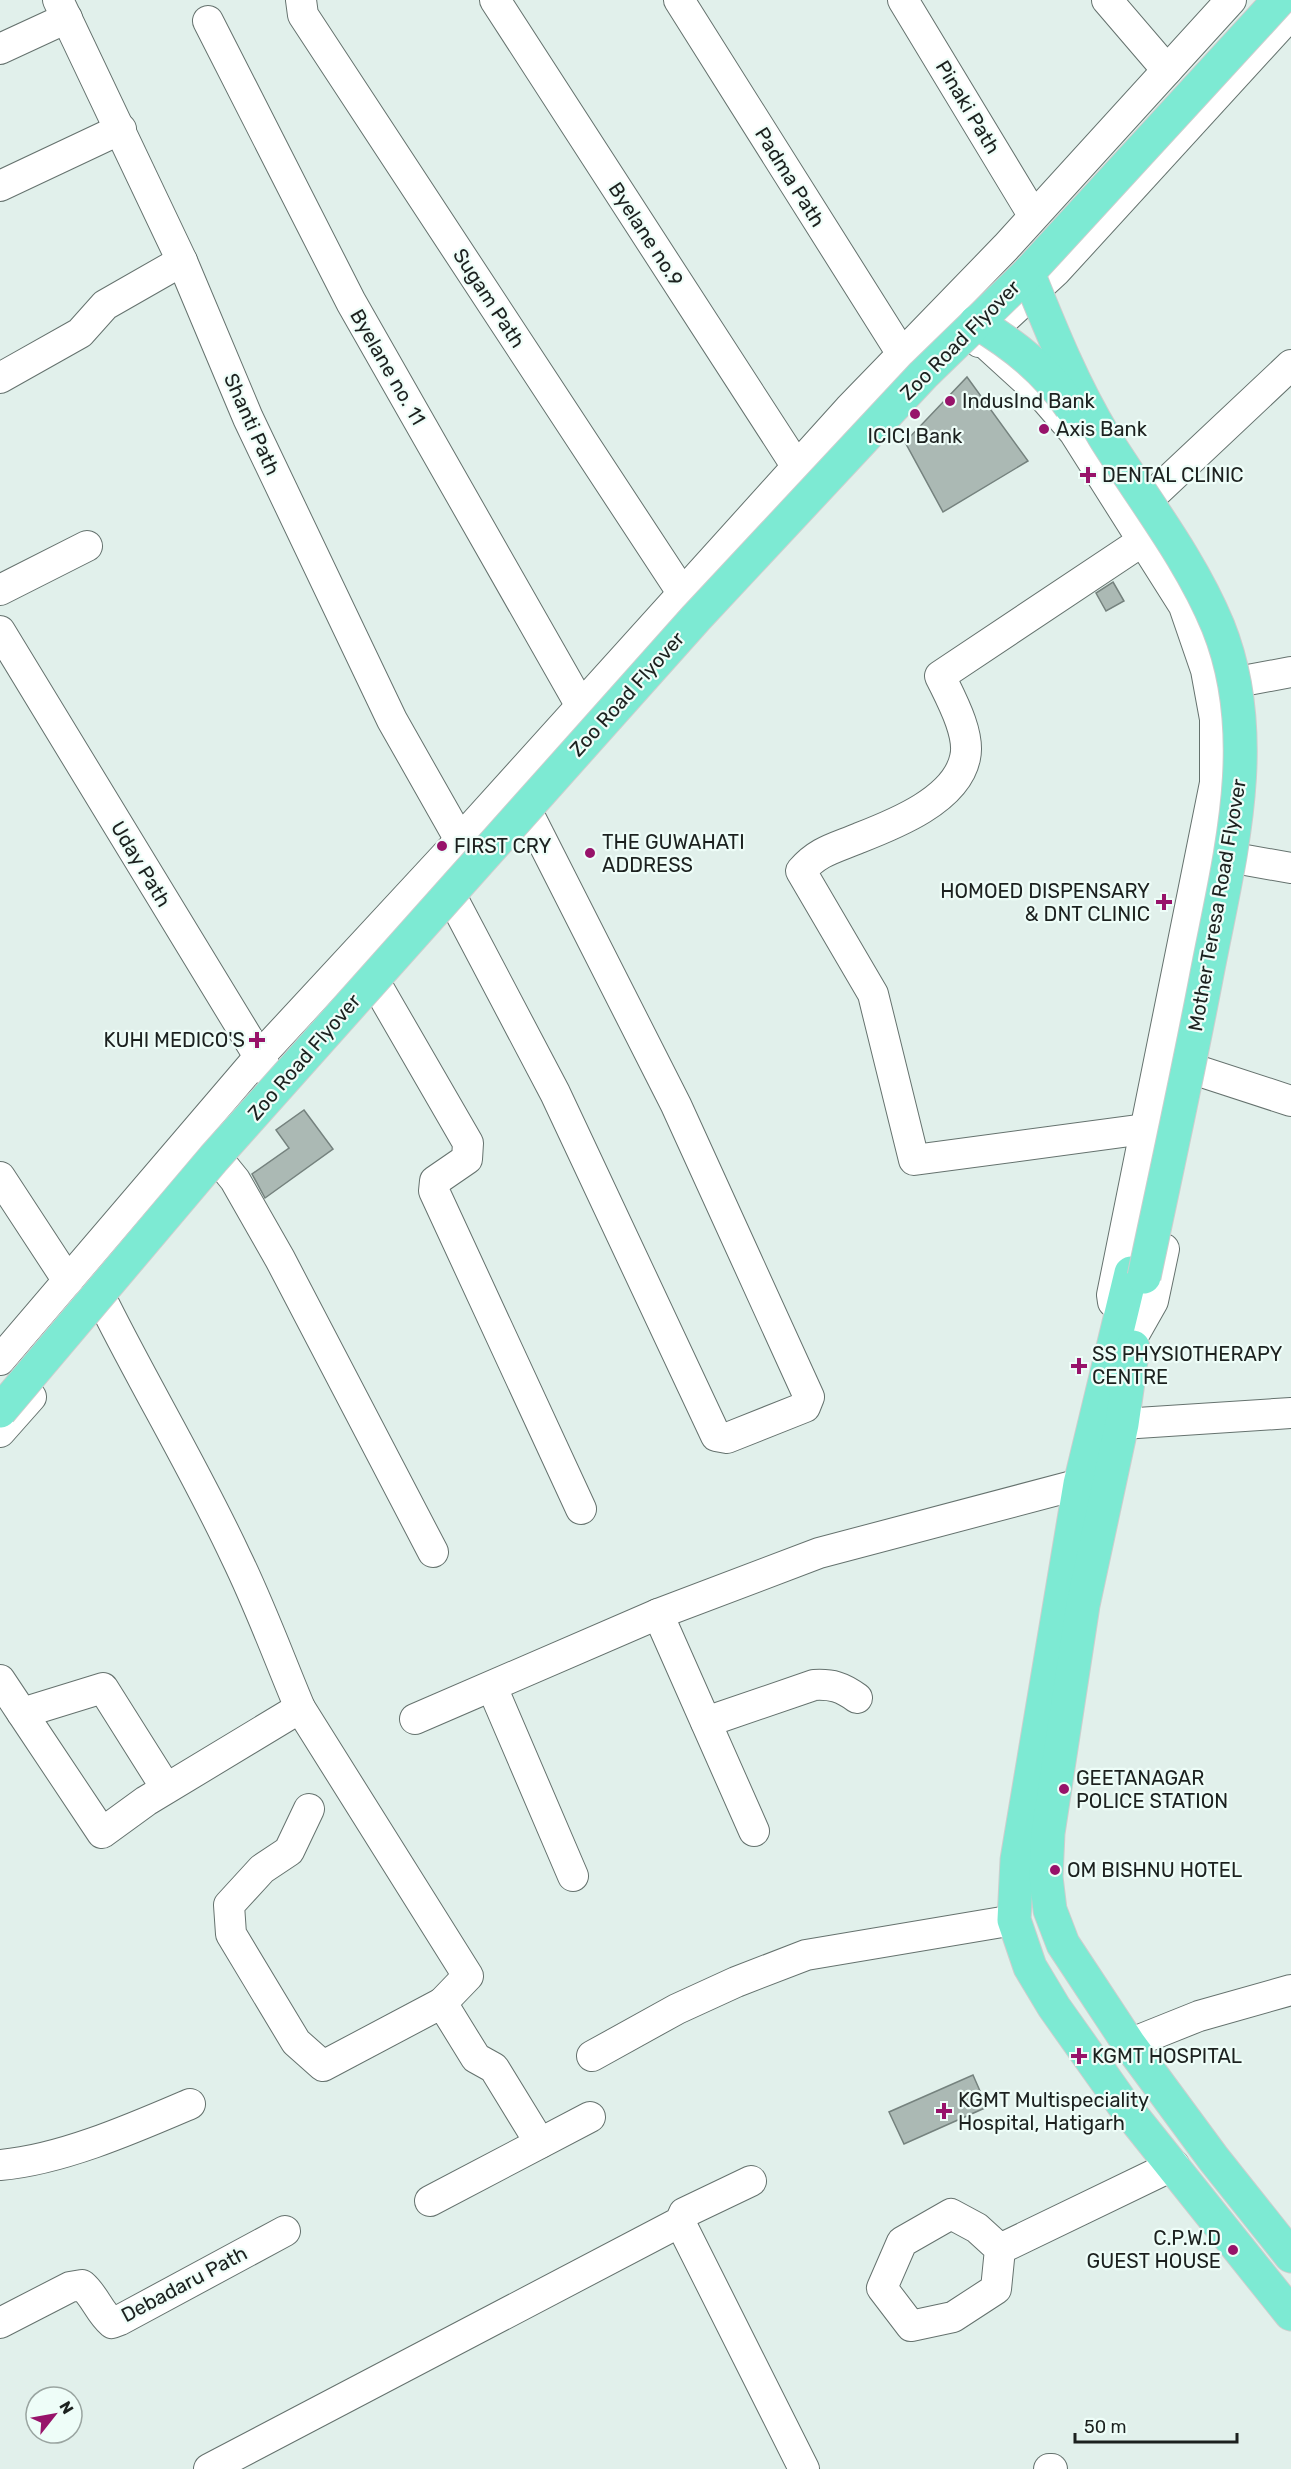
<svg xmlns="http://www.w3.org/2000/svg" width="1291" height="2469" font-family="Rubik,sans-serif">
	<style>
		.building { fill: #abb9b4; stroke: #75827e; stroke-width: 1.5 }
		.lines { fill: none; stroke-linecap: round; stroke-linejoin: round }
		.minor-casing { stroke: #65726e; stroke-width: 32 }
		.major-casing { stroke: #cdcece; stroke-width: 35 }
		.minor { stroke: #fff; stroke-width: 30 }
		.major { stroke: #7dead3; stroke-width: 33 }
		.major-bridge-casing { stroke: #cdcece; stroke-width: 35; stroke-linecap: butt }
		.major-bridge { stroke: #7dead3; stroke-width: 33 }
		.poi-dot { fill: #97136a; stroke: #eefdf8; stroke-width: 2 }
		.labels { text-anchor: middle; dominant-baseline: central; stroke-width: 4.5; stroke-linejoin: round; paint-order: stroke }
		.street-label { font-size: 20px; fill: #1c211f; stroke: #eefdf8 }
		.poi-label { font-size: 20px; fill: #1c211f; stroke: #eefdf8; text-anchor: start }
	</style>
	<rect width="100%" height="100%" fill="#e1f0eb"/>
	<g class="building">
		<path d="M967 377 1028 461 943 512 905 442Z"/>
		<path d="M1113 582 1124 601 1106 611 1096 593Z"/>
		<path d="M304 1110 333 1149 265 1198 252 1174 289 1148 276 1130Z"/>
		<path d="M973 2075 987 2107 904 2144 889 2112Z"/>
	</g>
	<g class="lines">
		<g class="minor-casing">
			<g id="minor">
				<path d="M58 0 182 261 248 418 392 720 460 840"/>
				<path d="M301 0 303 15 683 594"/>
				<path d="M495 0 797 467"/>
				<path d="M679 0 902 354"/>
				<path d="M903 0 1033 215"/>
				<path d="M1107 0 1167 70"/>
				<path d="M208 21 351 302 581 706"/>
				<path d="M0 49 67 18"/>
				<path d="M0 186 121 129"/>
				<path d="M975 334 1043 396 1074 432 1184 606 1206 670 1215 719V783L1112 1295 1113 1302"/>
				<path d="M979 342 1056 271 1291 14"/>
				<path d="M0 378 80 333 105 305 182 261"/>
				<path d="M1156 492 1291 365"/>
				<path d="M1144 540 940 676C950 697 971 734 965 758 956 800 895 824 859 838 835 848 818 851 801 871L873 994 914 1160 1145 1129"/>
				<path d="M0 590 87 546"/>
				<path d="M0 631 269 1073"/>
				<path d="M1248 680 1291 672"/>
				<path d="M1240 859 1291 868"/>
				<path d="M456 905 555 1093 716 1436 727 1438 805 1407 809 1397 676 1105 532 821"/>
				<path d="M379 989 468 1143 467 1159 435 1181 434 1191 581 1509"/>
				<path d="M1199 1071 1291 1101"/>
				<path d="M222 1164 235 1180 280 1259 433 1552"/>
				<path d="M0 1177 68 1281"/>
				<path d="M105 1306C147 1390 196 1471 236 1557 260 1606 279 1658 300 1708"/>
				<path d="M1136 1331 1153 1301 1164 1249"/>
				<path d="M0 1360 259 1057 460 840 849 409 1006 247 1231 0"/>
				<path d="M1100 1428 1122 1424 1291 1413"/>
				<path d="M0 1432 31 1397"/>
				<path d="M658 1614 754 1831"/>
				<path d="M0 1680 22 1713 103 1688 166 1788"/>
				<path d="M492 1687 573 1876"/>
				<path d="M22 1713 102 1833 146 1801 300 1708 468 1976 442 2003"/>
				<path d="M415 1719 658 1614 819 1553 1080 1484"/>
				<path d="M706 1722 814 1685C832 1684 842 1687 857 1698"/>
				<path d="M309 1809 289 1851 262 1869 229 1905 231 1934 296 2042 323 2066 442 2003 476 2058 494 2068 540 2143"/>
				<path d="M1129 2044 1199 2016 1291 1990"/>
				<path d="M592 2056 677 2009 736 1982 806 1955 1014 1920"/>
				<path d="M0 2165C61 2160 134 2128 190 2104"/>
				<path d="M430 2201 590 2117"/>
				<path d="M680 2222 804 2469"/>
				<path d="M1000 2249 977 2228 951 2214 902 2242 882 2288 911 2326 953 2317 996 2289 1000 2249 1174 2165"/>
				<path d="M0 2323 70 2287 82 2285C95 2296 99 2312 112 2323L120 2320 285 2231"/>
				<path d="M209 2469 680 2222 684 2213 751 2181"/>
				<path d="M1049 2469H1052"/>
			</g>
		</g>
		<g class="major-casing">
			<g id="major">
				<path d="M1131 1273 1080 1484 1017 1860 1014 1920 1030 1967 1054 2007 1122 2103 1291 2314"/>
				<path d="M1133 1347 1122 1424 1083 1605 1048 1833 1046 1877 1050 1910 1063 1944 1129 2044 1213 2158 1291 2256"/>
			</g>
		</g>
		<use href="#minor" class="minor"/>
		<use href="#major" class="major"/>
		<g class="major-bridge-casing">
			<g id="major-bridge">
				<path d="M1028 273C1051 330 1073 385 1105 438 1143 499 1190 558 1218 626 1264 740 1228 863 1206 979 1187 1078 1165 1178 1144 1277"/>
				<path d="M976 322C1014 345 1046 370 1071 407"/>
				<path d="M0 1411 214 1158 696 618 923 375 1028 273 1279 0"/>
			</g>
		</g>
		<use href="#major-bridge" class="major-bridge"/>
	</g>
	<g class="poi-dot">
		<circle cx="950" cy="401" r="6"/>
		<circle cx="915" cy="414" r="6"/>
		<circle cx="1044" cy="429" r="6"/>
		<path d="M1085 466h6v6h6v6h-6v6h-6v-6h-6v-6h6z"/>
		<circle cx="442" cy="846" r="6"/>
		<circle cx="590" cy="853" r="6"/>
		<path d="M1161 893h6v6h6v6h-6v6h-6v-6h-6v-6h6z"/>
		<path d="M254 1031h6v6h6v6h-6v6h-6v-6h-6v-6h6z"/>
		<path d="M1076 1357h6v6h6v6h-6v6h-6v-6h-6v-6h6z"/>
		<circle cx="1064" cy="1789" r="6"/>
		<circle cx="1055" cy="1870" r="6"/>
		<path d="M1076 2047h6v6h6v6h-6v6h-6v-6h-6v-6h6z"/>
		<path d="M941 2102h6v6h6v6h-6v6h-6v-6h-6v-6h6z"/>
		<circle cx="1233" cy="2250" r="6"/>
	</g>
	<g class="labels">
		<g class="street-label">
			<text transform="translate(968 107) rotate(59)">Pinaki Path</text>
			<text transform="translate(790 177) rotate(58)">Padma Path</text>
			<text transform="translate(646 234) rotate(57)">Byelane no.9</text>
			<text transform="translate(489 298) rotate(57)">Sugam Path</text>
			<text transform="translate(960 340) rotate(-45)">Zoo Road Flyover</text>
			<text transform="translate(388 367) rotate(60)">Byelane no. 11</text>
			<text transform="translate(252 424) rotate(66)">Shanti Path</text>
			<text transform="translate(627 694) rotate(-48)">Zoo Road Flyover</text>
			<text transform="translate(141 864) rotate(59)">Uday Path</text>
			<text transform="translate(1217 905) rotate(-80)">Mother Teresa Road Flyover</text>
			<text transform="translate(304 1057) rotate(-49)">Zoo Road Flyover</text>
			<text transform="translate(184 2284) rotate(-28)">Debadaru Path</text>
		</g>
		<g class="poi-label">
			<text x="962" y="401">IndusInd Bank</text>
			<text x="1056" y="429">Axis Bank</text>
			<text x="915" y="436" text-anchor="middle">ICICI Bank</text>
			<text x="1102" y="475">DENTAL CLINIC</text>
			<text x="602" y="842">THE GUWAHATI<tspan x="602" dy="23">ADDRESS</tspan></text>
			<text x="454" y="846">FIRST CRY</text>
			<text x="1150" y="891" text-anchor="end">HOMOED DISPENSARY<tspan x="1150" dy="23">&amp; DNT CLINIC</tspan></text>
			<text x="245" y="1040" text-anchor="end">KUHI MEDICO'S</text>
			<text x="1092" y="1354">SS PHYSIOTHERAPY<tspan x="1092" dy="23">CENTRE</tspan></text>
			<text x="1076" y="1778">GEETANAGAR<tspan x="1076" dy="23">POLICE STATION</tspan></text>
			<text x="1067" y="1870">OM BISHNU HOTEL</text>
			<text x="1092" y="2056">KGMT HOSPITAL</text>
			<text x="958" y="2100">KGMT Multispeciality<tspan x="958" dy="23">Hospital, Hatigarh</tspan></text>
			<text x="1221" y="2238" text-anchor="end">C.P.W.D<tspan x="1221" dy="23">GUEST HOUSE</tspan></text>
		</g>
	</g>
	<g transform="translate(54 2415) rotate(59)"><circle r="28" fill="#eefdf8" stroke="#9aa5a1" stroke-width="1.5"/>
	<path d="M0-4.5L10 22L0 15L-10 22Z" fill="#97136a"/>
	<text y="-9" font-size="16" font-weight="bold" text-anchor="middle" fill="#1c211f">N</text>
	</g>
	<path d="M1075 2433v9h162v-9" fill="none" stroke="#1c211f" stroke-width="3"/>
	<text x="1084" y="2433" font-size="18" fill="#1c211f" stroke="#eefdf8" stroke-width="4.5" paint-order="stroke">50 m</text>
</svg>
